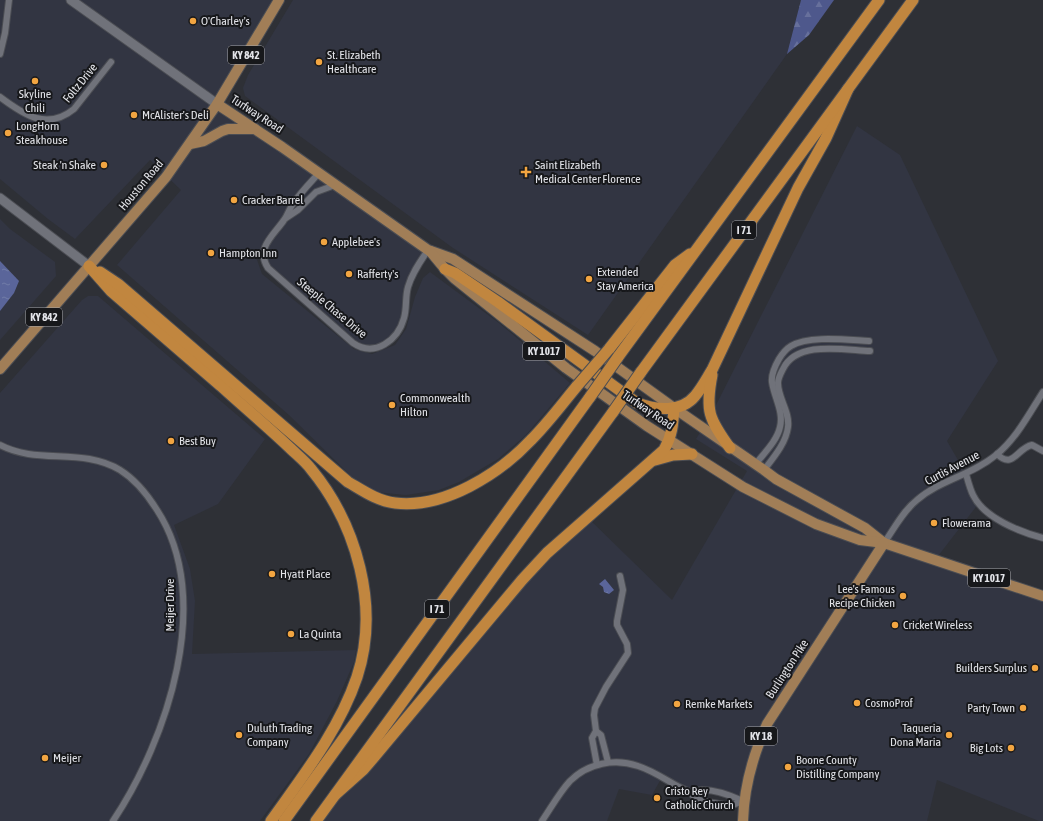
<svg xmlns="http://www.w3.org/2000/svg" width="1043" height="821" font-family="'Asap Condensed',sans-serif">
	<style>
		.built { fill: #323542 }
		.forest { fill: url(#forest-firs) }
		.water { fill: url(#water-ripples) }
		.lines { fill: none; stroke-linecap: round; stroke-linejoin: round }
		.minor-casing { stroke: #4b4d53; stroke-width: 8 }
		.secondary-casing { stroke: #4b4d53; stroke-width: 11 }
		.primary-casing { stroke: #4b4d53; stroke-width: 12 }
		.motorway-casing { stroke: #4b4d53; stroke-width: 13 }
		.minor { stroke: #70727a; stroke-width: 6 }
		.secondary { stroke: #70727a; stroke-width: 9 }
		.primary { stroke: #a17e57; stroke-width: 10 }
		.motorway { stroke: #c1863f; stroke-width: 11 }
		.motorway-bridge-casing { stroke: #4b4d53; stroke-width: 13; stroke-linecap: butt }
		.motorway-bridge { stroke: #c1863f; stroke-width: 11 }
		.poi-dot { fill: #f2a541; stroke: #17181b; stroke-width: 1.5 }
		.labels { text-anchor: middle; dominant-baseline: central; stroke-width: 4; stroke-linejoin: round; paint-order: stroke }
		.shield { fill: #17181b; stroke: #a5a6aa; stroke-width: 1 }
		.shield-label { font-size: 11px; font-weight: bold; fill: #e2e3e8 }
		.poi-label { font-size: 12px; fill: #e2e3e8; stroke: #17181b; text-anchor: start }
		.street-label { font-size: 12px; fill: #e2e3e8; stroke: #17181b }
	</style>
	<defs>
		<pattern id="forest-firs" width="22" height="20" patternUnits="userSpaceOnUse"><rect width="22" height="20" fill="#4e588c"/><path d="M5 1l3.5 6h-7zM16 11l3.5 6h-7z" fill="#67709c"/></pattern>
		<pattern id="water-ripples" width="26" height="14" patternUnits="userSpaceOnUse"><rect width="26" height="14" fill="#5a659a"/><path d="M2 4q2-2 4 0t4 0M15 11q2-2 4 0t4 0" fill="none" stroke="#717ba8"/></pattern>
	</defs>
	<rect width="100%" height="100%" fill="#2e3036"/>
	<g class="built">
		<path d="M0 0H279L218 104 428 250 412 276 399 329 382 346 360 348 255 254 262 274 354 349 372 354 395 345 406 329 415 297 423 278 430 272 499 323 570 383 526 435 498 459 459 482 439 490 406 495 375 492 351 476 289 415 117 265 181 190 150 160 75 239 48 219 0 179Z"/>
		<path d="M293 0H801L787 54 588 335 453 248 245 96 243 88 248 75Z"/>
		<path d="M857 126 900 155 998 361 947 441 966 474 979 503 935 560 1043 596V821H1039L937 780 927 821H743V801L699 789 690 792 662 777 652 795 619 789 607 821H316L522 580 587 517 672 600 747 471 696 439 710 417Z"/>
		<path d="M0 219 10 229 55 262 56 276 0 340Z"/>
		<path d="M88 296H98L265 439 218 504 174 525 190 569 195 601 192 654 356 650 354 662 337 701 309 754 260 821H0V393L82 300Z"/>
	</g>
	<path class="forest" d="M801 0H834L809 35 787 54Z"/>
	<g class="water">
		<path d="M0 261 19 281 14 293 0 311Z"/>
		<path d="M605 579 614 590 609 594 604 592 603 587 599 584Z"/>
	</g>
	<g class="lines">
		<g class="minor-casing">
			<g id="minor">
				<path d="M0 54 5 33 9 0"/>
				<path d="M0 97C24 115 47 131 74 109L111 62"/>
				<path d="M319 173C310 183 300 193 293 204 289 209 288 215 284 220 274 235 255 248 268 268L353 343C375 358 398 340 404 318 407 308 405 297 408 287 412 273 420 262 428 250"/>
				<path d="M286 218 298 210 316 192 335 185"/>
				<path d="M0 445C38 465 82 447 120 470 136 480 147 494 157 510 215 599 167 740 113 821"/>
				<path d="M997 454C1013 470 1017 448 1032 445L1043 451"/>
				<path d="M755 465C764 453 777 441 780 427 784 412 774 397 772 382 771 374 775 366 779 359 782 354 786 349 791 346 809 335 848 340 869 341"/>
				<path d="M764 470C774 457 786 443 788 427 790 412 778 398 778 383 778 378 781 373 783 369 797 340 844 350 870 351"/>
				<path d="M966 474C968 481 970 489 973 495 984 518 1020 532 1043 538"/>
				<path d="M884 543C894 529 903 511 917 500 940 480 972 475 996 455 1016 439 1029 414 1043 392"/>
				<path d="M596 731 601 735 608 762"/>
				<path d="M597 765 592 738 596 731 594 715 595 708 606 687 628 653 627 644 617 625V621L623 590 620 576"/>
				<path d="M690 792C706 786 728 794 743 801"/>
				<path d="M542 821C551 808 559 793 570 781 588 763 615 758 638 766 657 772 672 785 690 792L695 798 702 801 730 806 743 801"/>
			</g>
		</g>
		<g class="secondary-casing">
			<g id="secondary">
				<path d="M71 0 217 104"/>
				<path d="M0 198 89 266"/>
			</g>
		</g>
		<g class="primary-casing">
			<g id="primary">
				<path d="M217 104 282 147 428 250 453 259 595 351 674 408 764 470 776 479 865 528 884 543"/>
				<path d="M190 144 204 141 222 131 228 129H255"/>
				<path d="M430 251 445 269 454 278 566 368 647 426 743 487 816 524 860 540 884 543 1043 596"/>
				<path d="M0 369 166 177 217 104 279 0"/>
				<path d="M743 821C744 787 753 755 767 724L884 543"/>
			</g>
		</g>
		<g class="motorway-casing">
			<g id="motorway">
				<path d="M89 266 111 291C148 323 185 355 221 386 244 407 268 427 290 448 297 455 305 461 311 469 357 525 380 607 357 677 339 730 303 776 271 821"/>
				<path d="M445 269 455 273 498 302 637 403C656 410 681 413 695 396 702 388 707 378 712 370L798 188 826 138 848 89"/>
				<path d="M100 272 118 284 348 482C362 490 377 501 395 503 444 509 499 474 531 440 548 423 562 404 577 386"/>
				<path d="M609 349 675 265 690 254"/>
				<path d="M618 357 879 0"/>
				<path d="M641 372C731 248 823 125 913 0"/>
				<path d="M712 375C705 411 709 419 730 448"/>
				<path d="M655 460 673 455 692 454"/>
				<path d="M335 795 363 770 375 756 522 580 547 553 664 450C672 436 673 424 674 408"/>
				<path d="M284 821 590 397"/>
				<path d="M316 821 613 412"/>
			</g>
		</g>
		<use href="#minor" class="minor"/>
		<use href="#secondary" class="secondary"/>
		<use href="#primary" class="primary"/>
		<use href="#motorway" class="motorway"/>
		<g class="motorway-bridge-casing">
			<g id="motorway-bridge">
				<path d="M577 386 609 349"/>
				<path d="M590 397 618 357"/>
				<path d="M613 412 641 372"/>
			</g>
		</g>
		<use href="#motorway-bridge" class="motorway-bridge"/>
	</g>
	<g class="poi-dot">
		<circle cx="193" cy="21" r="4"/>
		<circle cx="319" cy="62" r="4"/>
		<circle cx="35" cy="81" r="4"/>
		<circle cx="134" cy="115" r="4"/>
		<circle cx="8" cy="133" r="4"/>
		<circle cx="104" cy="165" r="4"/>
		<path d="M524 166h4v4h4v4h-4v4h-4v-4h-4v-4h4z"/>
		<circle cx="234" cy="200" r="4"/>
		<circle cx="324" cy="242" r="4"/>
		<circle cx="211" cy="253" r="4"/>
		<circle cx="349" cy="274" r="4"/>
		<circle cx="589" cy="279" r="4"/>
		<circle cx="392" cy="405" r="4"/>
		<circle cx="171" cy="441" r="4"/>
		<circle cx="934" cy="523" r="4"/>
		<circle cx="272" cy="574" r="4"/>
		<circle cx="903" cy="596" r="4"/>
		<circle cx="895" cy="625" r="4"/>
		<circle cx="291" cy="634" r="4"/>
		<circle cx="1035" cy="668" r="4"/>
		<circle cx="857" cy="703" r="4"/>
		<circle cx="677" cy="704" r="4"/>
		<circle cx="1023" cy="708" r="4"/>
		<circle cx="239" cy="735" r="4"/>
		<circle cx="949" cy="735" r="4"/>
		<circle cx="1011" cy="748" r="4"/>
		<circle cx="45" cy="758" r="4"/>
		<circle cx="788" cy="767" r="4"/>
		<circle cx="657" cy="798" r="4"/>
	</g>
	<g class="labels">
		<g class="shield">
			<rect x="228" y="46" width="36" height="18" rx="3"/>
			<rect x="732" y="221" width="24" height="18" rx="3"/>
			<rect x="26" y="308" width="36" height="18" rx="3"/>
			<rect x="523" y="342" width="42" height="18" rx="3"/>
			<rect x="968" y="569" width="42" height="18" rx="3"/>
			<rect x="425" y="600" width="24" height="18" rx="3"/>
			<rect x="745" y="727" width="32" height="18" rx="3"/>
		</g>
		<g class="shield-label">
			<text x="246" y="55">KY 842</text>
			<text x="744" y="230">I 71</text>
			<text x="44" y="317">KY 842</text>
			<text x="544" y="351">KY 1017</text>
			<text x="989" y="578">KY 1017</text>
			<text x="437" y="609">I 71</text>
			<text x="761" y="736">KY 18</text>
		</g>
		<g class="poi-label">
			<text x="201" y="21">O'Charley's</text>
			<text x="327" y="55">St. Elizabeth<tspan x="327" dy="14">Healthcare</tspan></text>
			<text x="35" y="94" text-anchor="middle">Skyline<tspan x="35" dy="14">Chili</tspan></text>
			<text x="142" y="115">McAlister's Deli</text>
			<text x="16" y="126">LongHorn<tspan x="16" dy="14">Steakhouse</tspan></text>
			<text x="96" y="165" text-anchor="end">Steak 'n Shake</text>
			<text x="535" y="165">Saint Elizabeth<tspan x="535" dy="14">Medical Center Florence</tspan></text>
			<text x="242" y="200">Cracker Barrel</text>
			<text x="332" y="242">Applebee's</text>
			<text x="219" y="253">Hampton Inn</text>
			<text x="597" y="272">Extended<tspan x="597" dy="14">Stay America</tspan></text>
			<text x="357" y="274">Rafferty's</text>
			<text x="400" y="398">Commonwealth<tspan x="400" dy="14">Hilton</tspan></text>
			<text x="179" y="441">Best Buy</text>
			<text x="942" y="523">Flowerama</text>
			<text x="280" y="574">Hyatt Place</text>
			<text x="895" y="589" text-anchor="end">Lee's Famous<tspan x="895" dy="14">Recipe Chicken</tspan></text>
			<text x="903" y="625">Cricket Wireless</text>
			<text x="299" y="634">La Quinta</text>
			<text x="1027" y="668" text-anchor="end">Builders Surplus</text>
			<text x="865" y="703">CosmoProf</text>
			<text x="685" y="704">Remke Markets</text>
			<text x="1015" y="708" text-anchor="end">Party Town</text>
			<text x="247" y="728">Duluth Trading<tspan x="247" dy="14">Company</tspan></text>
			<text x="941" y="728" text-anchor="end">Taqueria<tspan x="941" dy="14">Dona Maria</tspan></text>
			<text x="1003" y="748" text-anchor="end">Big Lots</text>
			<text x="53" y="758">Meijer</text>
			<text x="796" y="760">Boone County<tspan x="796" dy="14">Distilling Company</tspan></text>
			<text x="665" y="791">Cristo Rey<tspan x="665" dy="14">Catholic Church</tspan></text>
		</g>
		<g class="street-label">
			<text transform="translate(80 83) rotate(-51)">Foltz Drive</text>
			<text transform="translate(257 114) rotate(33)">Turfway Road</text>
			<text transform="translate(141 185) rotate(-50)">Houston Road</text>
			<text transform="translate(332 308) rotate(40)">Steeple Chase Drive</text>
			<text transform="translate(648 410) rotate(34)">Turfway Road</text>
			<text transform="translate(952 468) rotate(-28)">Curtis Avenue</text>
			<text transform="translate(170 605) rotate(-90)">Meijer Drive</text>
			<text transform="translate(787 669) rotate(-57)">Burlington Pike</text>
		</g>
	</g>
</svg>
